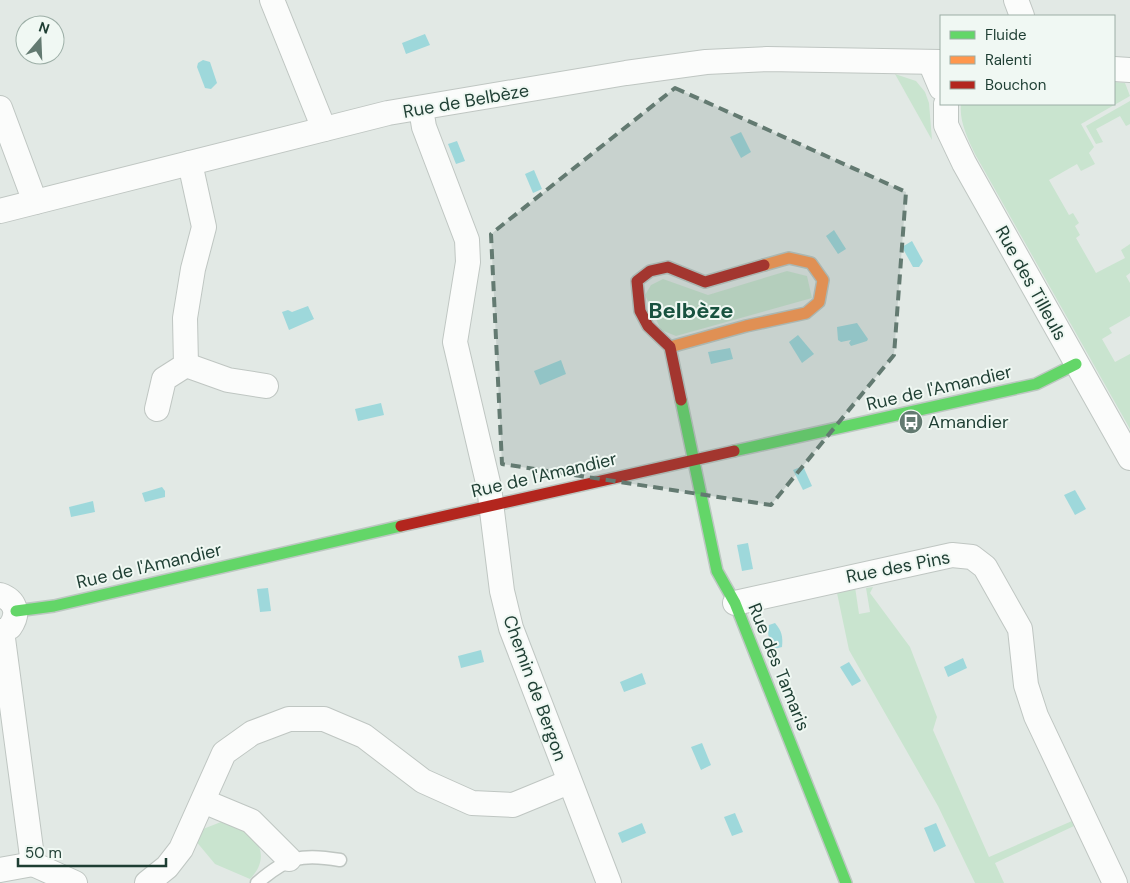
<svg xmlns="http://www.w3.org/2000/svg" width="1130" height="883" font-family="'DM Sans',sans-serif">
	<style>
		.green { fill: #c9e4cf }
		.water { fill: #9ed8db }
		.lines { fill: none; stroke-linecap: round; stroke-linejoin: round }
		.lane-casing { stroke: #bfc6c2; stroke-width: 15 }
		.street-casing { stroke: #bfc6c2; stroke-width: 26 }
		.fast-casing { stroke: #bdc7c2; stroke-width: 14 }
		.slow-casing { stroke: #bdc7c2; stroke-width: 14 }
		.jam-casing { stroke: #bdc7c2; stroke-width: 14 }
		.lane { stroke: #fbfcfb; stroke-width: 12 }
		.street { stroke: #fbfcfb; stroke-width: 24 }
		.fast { stroke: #63d668; stroke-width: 11 }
		.slow { stroke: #ff974d; stroke-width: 11 }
		.jam { stroke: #b3261e; stroke-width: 11 }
		.marked { fill: #637a71; fill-opacity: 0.2; stroke: #637a71; stroke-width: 4; stroke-dasharray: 10 6; stroke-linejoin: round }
		.labels { text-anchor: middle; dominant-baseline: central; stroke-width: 4; stroke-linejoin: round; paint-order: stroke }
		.street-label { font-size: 18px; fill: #1e3e33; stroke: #f0f8f3 }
		.poi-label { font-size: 18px; fill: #1e3e33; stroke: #f0f8f3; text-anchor: start }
		.district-label { font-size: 22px; font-weight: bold; fill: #18523f; stroke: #f0f8f3 }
	</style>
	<rect width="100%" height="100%" fill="#e2e9e5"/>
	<g class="green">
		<path d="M895 74 916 81 925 92 929 103 932 140Z"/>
		<path d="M1114 82 1125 83 1130 96 1081 124 1094 147 1089 153 1095 164 1081 171 1077 164 1049 180 1069 215 1073 213 1079 223 1075 226 1080 235 1076 238 1096 273 1125 258 1121 250 1130 244V273L1126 276 1130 283V316L1109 328 1112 333 1102 339 1115 362 1130 354V429L975 154C968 139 959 121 961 104H1114Z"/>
		<path d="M1130 101V124L1126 126 1120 116 1096 129 1103 142 1096 144 1086 126Z"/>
		<path d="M787 271 807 276 812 298 676 336 661 330 645 295 651 285 663 279 708 295Z"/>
		<path d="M855 587 859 614 870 612 866 588 873 587 870 593 910 647 937 717 933 730 989 857 1072 821 1074 826 995 863 1004 883H975L938 806 849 650 837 593Z"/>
		<path d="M221 822C251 827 276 852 250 879L215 864 195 840 203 829Z"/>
	</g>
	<g class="water">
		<path d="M425 34 430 45 406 54 402 43Z"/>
		<path d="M203 60 210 62 217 83 211 89 205 88 197 67 198 63Z"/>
		<path d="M741 132 751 152 741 158 730 137Z"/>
		<path d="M457 141 465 161 456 164 448 144Z"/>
		<path d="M534 170 542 189 533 193 525 174Z"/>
		<path d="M834 230 846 249 838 254 826 236Z"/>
		<path d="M912 241 923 261 919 267H913L902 247Z"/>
		<path d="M308 306 314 319 289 330 282 312 288 310 292 312Z"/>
		<path d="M857 323 868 339 867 341 851 346 849 343 851 340 841 342 838 340 837 327Z"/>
		<path d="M798 335 814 354 802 363 789 342Z"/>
		<path d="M730 348 733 359 711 364 708 352Z"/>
		<path d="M561 360 566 374 540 385 534 371Z"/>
		<path d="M381 403 384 415 358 421 355 409Z"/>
		<path d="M803 466 812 486 803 490 793 470Z"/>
		<path d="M162 487 165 491V497L145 502 142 493Z"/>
		<path d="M1075 490 1086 509 1075 515 1064 495Z"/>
		<path d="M93 501 95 512 71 517 69 507Z"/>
		<path d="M748 543 753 569 742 571 737 545Z"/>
		<path d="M268 588 271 611 260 612 257 589Z"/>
		<path d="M775 623C782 631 783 637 782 647L774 649C769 641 767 635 769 625Z"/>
		<path d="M481 650 484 662 461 668 458 656Z"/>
		<path d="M963 658 967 668 948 677 944 667Z"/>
		<path d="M849 662 861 681 852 686 840 667Z"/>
		<path d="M642 673 646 684 624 692 620 682Z"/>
		<path d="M702 743 711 765 701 770 691 747Z"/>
		<path d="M735 813 743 832 732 836 724 817Z"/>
		<path d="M642 823 646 833 622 843 618 833Z"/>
		<path d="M936 823 946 846 934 852 924 828Z"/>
	</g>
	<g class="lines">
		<g class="lane-casing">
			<path id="lane" d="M257 883C287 857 301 853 340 860"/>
		</g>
		<g class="street-casing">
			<g id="street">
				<path d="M272 0 324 129"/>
				<path d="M1016 0 1022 16"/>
				<path d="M930 62 941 88"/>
				<path d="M1114 69 1130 70"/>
				<path d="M946 104V125L964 163 1130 458"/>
				<path d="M0 108 35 202"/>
				<path d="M421 109 424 127 467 240 468 262 455 342 489 487 502 591 511 628 609 883"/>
				<path d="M0 211 388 113 626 73 706 62 767 59 941 62"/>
				<path d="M186 365 228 380 266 386"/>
				<path d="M157 409 164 379 186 365 185 318 193 269 204 227 190 163"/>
				<path d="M0 595C15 600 20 613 10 627"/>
				<path d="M735 603 952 555 972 557 985 567 1020 629 1026 685 1036 716 1115 883"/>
				<path d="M2 631 33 864 75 883"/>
				<path d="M203 801 251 821 289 859"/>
				<path d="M0 870 33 864"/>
				<path d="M147 883 167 867 181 849 224 753 252 733 289 719H324L364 736 423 781 472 803 513 805 569 782"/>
			</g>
		</g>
		<g class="fast-casing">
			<g id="fast">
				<path d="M681 400 717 571 735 603 846 883"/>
				<path d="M734 451 1036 384 1076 364"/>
				<path d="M16 611 54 606 401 526"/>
			</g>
		</g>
		<g class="slow-casing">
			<path id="slow" d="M670 347 746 326 806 313 819 302 823 280 811 263 789 258 764 265"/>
		</g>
		<g class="jam-casing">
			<g id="jam">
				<path d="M681 400 670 347 648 326 640 311 637 281 650 271 668 267 705 282 764 265"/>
				<path d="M401 526 734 451"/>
			</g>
		</g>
		<use href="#lane" class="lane"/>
		<use href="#street" class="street"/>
		<use href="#fast" class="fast"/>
		<use href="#slow" class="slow"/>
		<use href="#jam" class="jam"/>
	</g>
	<path class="marked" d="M675 88 906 192 894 355 771 505 502 464 491 234Z"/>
	<defs>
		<g id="bus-disc" transform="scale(1.25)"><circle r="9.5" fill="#637a71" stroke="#f0f8f3"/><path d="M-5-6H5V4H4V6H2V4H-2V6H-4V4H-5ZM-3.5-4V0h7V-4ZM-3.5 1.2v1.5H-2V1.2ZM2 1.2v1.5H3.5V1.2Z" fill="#fff"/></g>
	</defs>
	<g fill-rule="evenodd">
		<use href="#bus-disc" x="911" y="422"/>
	</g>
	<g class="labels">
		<g class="street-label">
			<text transform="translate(466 101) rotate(-10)">Rue de Belbèze</text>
			<text transform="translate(1031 283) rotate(61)">Rue des Tilleuls</text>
			<text transform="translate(939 388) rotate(-13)">Rue de l'Amandier</text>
			<text transform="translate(544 475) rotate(-13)">Rue de l'Amandier</text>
			<text transform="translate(149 566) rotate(-13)">Rue de l'Amandier</text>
			<text transform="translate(898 567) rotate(-11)">Rue des Pins</text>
			<text transform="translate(779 667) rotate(68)">Rue des Tamaris</text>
			<text transform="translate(535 688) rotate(70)">Chemin de Bergon</text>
		</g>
		<g class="poi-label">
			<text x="928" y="422">Amandier</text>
		</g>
		<g class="district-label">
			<text x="691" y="310">Belbèze</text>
		</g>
	</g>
	<rect x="940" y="15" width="175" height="90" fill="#f0f8f3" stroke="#9caea6"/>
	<rect x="950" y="31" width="25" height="8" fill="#63d668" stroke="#9caea6"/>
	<text x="985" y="40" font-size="15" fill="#1e3e33">Fluide</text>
	<rect x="950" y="56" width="25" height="8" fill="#ff974d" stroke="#9caea6"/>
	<text x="985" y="65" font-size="15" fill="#1e3e33">Ralenti</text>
	<rect x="950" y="81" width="25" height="8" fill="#b3261e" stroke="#9caea6"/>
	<text x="985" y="90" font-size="15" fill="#1e3e33">Bouchon</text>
	<g transform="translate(40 40) rotate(19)"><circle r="24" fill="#f0f8f3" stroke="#9caea6"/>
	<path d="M0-4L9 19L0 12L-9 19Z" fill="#637a71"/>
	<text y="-8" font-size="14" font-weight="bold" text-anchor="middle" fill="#1e3e33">N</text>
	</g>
	<path d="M18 858v8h148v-8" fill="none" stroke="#1e3e33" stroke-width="2.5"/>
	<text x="25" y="858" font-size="15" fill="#1e3e33" stroke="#f0f8f3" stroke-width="4" paint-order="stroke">50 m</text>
</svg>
